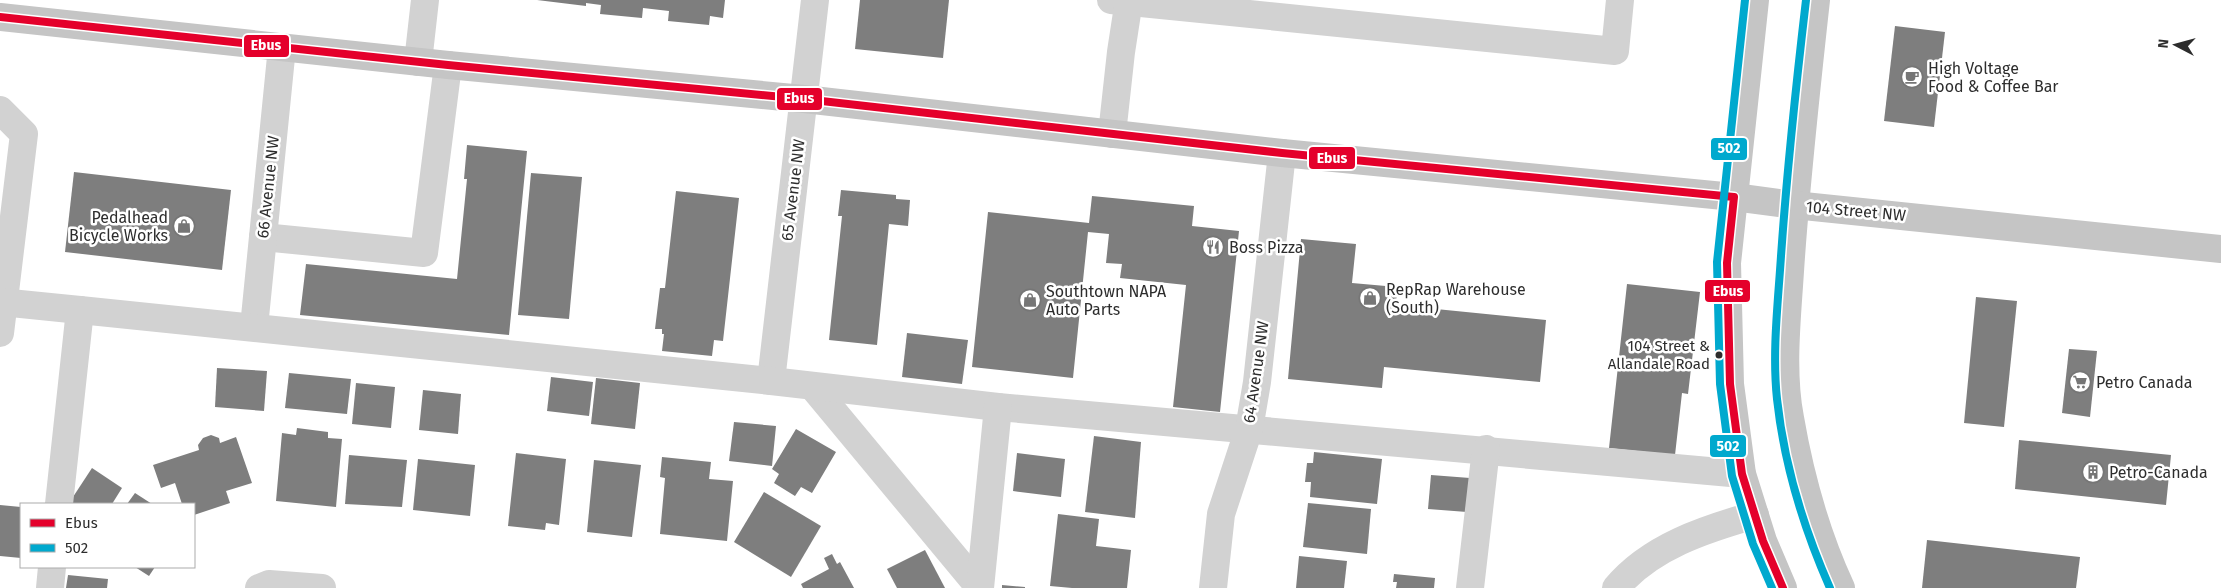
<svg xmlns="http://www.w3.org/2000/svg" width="2221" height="588" font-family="'Fira Sans',sans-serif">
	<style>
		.building { fill: #7e7e7e }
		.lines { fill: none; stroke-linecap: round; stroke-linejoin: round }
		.minor { stroke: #d2d2d2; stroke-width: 28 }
		.major { stroke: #c5c5c5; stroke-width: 28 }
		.bus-1-casing { stroke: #fff; stroke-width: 11 }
		.bus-2-casing { stroke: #fff; stroke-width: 11 }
		.bus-1 { stroke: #e4002b; stroke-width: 8 }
		.bus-2 { stroke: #00a9ce; stroke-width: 8 }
		.bus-dot { fill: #2d2d2d; stroke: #fff; stroke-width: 2 }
		.labels { text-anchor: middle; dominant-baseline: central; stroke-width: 5; stroke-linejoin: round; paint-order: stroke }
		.bus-label { font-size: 15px; fill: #2d2d2d; stroke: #fff; text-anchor: end }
		.poi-label { font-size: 16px; fill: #2d2d2d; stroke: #fff; text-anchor: start }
		.street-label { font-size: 16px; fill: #2d2d2d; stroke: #fff }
		.line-badge { stroke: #fff; stroke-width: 2 }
		.badge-label { font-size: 14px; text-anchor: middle; font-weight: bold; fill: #fff }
	</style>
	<rect width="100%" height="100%" fill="#fff"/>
	<g class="building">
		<path d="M537 0H725L723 18 710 16 709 25 668 21 669 11 643 8 642 18 600 14 601 5 586 3V6Z"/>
		<path d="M860 0H949L943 58 855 49Z"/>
		<path d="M1895 26 1945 32 1934 127 1884 121Z"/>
		<path d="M467 145 527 151 509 335 300 315 306 264 457 279 467 179H464Z"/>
		<path d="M74 172 231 190 222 270 65 252Z"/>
		<path d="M531 173 582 177 569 319 518 315Z"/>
		<path d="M841 190 896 195V199L910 200 908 226 889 224 877 345 829 340 842 216H838Z"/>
		<path d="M676 191 739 198 723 341 714 340 712 356 662 351 664 334H662V329H655L660 288H665Z"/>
		<path d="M1092 196 1194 206 1192 226 1239 231 1220 412 1173 407 1186 285 1120 278 1122 264 1106 263 1109 234 1088 232 1073 378 972 367 988 212 1089 223Z"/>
		<path d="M1301 239 1356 244 1352 283 1397 287 1396 305 1546 320 1540 382 1384 367 1382 388 1288 379Z"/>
		<path d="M1627 284 1700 292 1688 394 1682 393 1675 455 1609 448Z"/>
		<path d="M1976 297 2017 301 2004 427 1964 423Z"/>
		<path d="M907 333 968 340 962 384 902 377Z"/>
		<path d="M2069 349 2097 351 2090 417 2062 413Z"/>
		<path d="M217 368 267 371 264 411 215 407Z"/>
		<path d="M289 373 351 379 347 414 285 408Z"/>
		<path d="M551 377 593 382 589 416 547 411Z"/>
		<path d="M596 378 640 383 635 429 591 424Z"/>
		<path d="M356 383 395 387 391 428 352 424Z"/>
		<path d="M423 390 461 394 458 434 419 430Z"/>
		<path d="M734 422 776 426 772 466 729 461Z"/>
		<path d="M297 428 328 432V438L342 439 336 507 276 501 282 433 296 435Z"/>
		<path d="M796 429 836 452 812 493 801 487 795 496 774 483 779 474 772 469Z"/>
		<path d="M211 435 219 438 220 443 236 437 252 483 226 491 230 503 194 515V504H182L175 483 161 488 153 465 199 450 198 445 203 438Z"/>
		<path d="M1094 436 1141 442 1135 518 1085 512Z"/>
		<path d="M2019 440 2171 455 2166 505 2015 489Z"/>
		<path d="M1314 452 1382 459 1377 504 1310 497 1311 482H1305L1307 463H1313Z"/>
		<path d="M516 453 566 459 559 525 546 523 545 530 508 526Z"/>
		<path d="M1017 453 1065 459 1061 497 1013 491Z"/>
		<path d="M349 455 407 460 402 507 345 504Z"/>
		<path d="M662 457 711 462 709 479 733 481 727 541 660 534 665 478 660 477Z"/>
		<path d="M418 459 475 465 470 516 413 510Z"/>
		<path d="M594 460 641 465 632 537 587 532Z"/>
		<path d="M92 468 122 488 112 504H71L69 503Z"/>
		<path d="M1431 475 1470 478 1467 512 1428 509Z"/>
		<path d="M764 492 821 526 791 577 734 542Z"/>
		<path d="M135 493 152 504H127Z"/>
		<path d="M1308 503 1371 509 1367 554 1303 547Z"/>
		<path d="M0 505 21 507V558L0 556Z"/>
		<path d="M1058 514 1099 519 1096 546 1131 550 1127 588H1072L1050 586Z"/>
		<path d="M1927 540 2080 557 2076 588H1922Z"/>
		<path d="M925 550 945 588H897L887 569Z"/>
		<path d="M832 554 837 564 840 562 854 588H803L801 584 829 569 824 558Z"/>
		<path d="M1299 556 1347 561 1344 588H1296Z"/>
		<path d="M135 567H155L149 576Z"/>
		<path d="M1394 574 1435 578 1434 588H1396L1397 582H1393Z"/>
		<path d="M68 575 108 579 107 588H66Z"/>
		<path d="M1002 585 1025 587V588H1002Z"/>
	</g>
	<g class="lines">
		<g class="minor">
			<path d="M1111 0 1615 51 1620 0"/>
			<path d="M418 62 425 0"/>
			<path d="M0 110 24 134 0 333"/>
			<path d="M1112 134 1121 52 1129 0"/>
			<path d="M263 237 424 253 448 65"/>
			<path d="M0 302 80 310"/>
			<path d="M254 327 282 47"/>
			<path d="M771 381 815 0"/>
			<path d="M813 387 980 588"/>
			<path d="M59 504 80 310 771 381 998 407 1742 474"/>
			<path d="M50 588 52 567"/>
			<path d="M259 588 269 584 322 588"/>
			<path d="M980 588 998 407"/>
			<path d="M1213 588 1221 514 1249 429 1257 382 1282 153"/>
			<path d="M1470 588 1486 449"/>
			<path d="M1616 588C1650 547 1705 529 1755 515"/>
		</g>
		<g class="major">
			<path d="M1755 0 1727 263 1730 384 1742 474 1763 541 1783 588"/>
			<path d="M1816 0C1806 90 1796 180 1790 271 1787 319 1781 371 1790 418 1800 476 1816 534 1841 588"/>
			<path d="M0 17 448 65 804 99 1282 153 1734 197 1794 205 2221 249"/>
		</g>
		<g class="bus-1-casing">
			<path id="bus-1" d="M0 17 448 65 804 99 1282 153 1734 197 1727 263 1730 384 1742 474 1763 541 1783 588"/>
		</g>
		<g class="bus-2-casing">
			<g id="bus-2">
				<path d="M1745 0 1717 262 1720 384 1732 476 1753 544 1772 588"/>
				<path d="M1806 0C1796 85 1787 170 1781 256 1778 303 1772 352 1777 399 1784 464 1804 529 1830 588"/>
			</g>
		</g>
		<use href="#bus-1" class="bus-1"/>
		<use href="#bus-2" class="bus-2"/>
	</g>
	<defs>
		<g id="cafe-ring" transform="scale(1.125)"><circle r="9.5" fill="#fff" stroke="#767676" stroke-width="1.5"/><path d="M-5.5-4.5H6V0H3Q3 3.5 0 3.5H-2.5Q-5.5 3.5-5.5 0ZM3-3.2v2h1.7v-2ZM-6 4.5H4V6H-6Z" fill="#767676"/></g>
		<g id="shop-ring" transform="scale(1.125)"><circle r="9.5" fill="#fff" stroke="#767676" stroke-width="1.5"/><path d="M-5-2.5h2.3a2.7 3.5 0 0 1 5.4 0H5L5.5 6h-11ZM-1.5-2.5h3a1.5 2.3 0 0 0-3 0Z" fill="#767676"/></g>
		<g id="restaurant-ring" transform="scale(1.125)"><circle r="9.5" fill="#fff" stroke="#767676" stroke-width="1.5"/><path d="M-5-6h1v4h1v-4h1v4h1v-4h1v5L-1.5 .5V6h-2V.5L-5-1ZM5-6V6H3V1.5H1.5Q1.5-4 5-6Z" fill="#767676"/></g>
		<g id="supermarket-ring" transform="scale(1.125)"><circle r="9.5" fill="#fff" stroke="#767676" stroke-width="1.5"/><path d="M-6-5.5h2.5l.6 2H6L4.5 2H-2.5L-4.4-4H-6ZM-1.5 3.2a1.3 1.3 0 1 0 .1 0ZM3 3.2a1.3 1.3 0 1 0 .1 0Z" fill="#767676"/></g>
		<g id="building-ring" transform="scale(1.125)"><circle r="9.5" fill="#fff" stroke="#767676" stroke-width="1.5"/><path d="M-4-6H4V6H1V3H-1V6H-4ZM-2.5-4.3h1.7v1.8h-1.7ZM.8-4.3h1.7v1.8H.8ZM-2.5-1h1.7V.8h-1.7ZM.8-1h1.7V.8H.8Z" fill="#767676"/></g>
	</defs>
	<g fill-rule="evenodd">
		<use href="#cafe-ring" x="1912" y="77"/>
		<use href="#shop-ring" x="184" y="226"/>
		<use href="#restaurant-ring" x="1213" y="247"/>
		<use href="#shop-ring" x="1370" y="298"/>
		<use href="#shop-ring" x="1030" y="300"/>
		<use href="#supermarket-ring" x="2080" y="382"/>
		<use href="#building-ring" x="2093" y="472"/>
	</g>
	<circle class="bus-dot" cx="1719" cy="355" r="4.5"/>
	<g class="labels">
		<g class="bus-label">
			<text x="1710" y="346">104 Street &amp;<tspan x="1710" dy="18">Allandale Road</tspan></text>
		</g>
		<g class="poi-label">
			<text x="1928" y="68">High Voltage<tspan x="1928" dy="18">Food &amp; Coffee Bar</tspan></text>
			<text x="168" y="217" text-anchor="end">Pedalhead<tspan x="168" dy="18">Bicycle Works</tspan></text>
			<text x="1229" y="247">Boss Pizza</text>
			<text x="1386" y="289">RepRap Warehouse<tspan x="1386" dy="18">(South)</tspan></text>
			<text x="1046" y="291">Southtown NAPA<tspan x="1046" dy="18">Auto Parts</tspan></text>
			<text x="2096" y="382">Petro Canada</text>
			<text x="2109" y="472">Petro-Canada</text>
		</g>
		<g class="street-label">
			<text transform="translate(268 187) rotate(-84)">66 Avenue NW</text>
			<text transform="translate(793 190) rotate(-83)">65 Avenue NW</text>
			<text transform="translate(1856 211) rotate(5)">104 Street NW</text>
			<text transform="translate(1256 372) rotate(-82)">64 Avenue NW</text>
		</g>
	</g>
	<g class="line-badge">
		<rect x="243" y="34" width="47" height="24" rx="5" fill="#e4002b"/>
		<rect x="776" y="87" width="47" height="24" rx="5" fill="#e4002b"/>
		<rect x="1710" y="137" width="38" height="24" rx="5" fill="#00a9ce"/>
		<rect x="1308" y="146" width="48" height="24" rx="5" fill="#e4002b"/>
		<rect x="1704" y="279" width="47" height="24" rx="5" fill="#e4002b"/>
		<rect x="1709" y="434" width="38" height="24" rx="5" fill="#00a9ce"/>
	</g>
	<g class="badge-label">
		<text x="266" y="50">Ebus</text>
		<text x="799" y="103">Ebus</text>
		<text x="1729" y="153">502</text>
		<text x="1332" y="163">Ebus</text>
		<text x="1728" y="296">Ebus</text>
		<text x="1728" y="451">502</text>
	</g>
	<rect x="20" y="503" width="175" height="65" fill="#ffffff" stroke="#ababab"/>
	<rect x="30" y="519" width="25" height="8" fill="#e4002b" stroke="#ababab"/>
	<text x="65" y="528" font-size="15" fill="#2d2d2d">Ebus</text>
	<rect x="30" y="544" width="25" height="8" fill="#00a9ce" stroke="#ababab"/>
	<text x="65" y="553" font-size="15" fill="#2d2d2d">502</text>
	<g transform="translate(2176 45) rotate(276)" stroke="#ffffff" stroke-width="4" paint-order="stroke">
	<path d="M0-4L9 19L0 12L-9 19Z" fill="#2d2d2d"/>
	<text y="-8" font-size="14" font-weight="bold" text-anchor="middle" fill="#2d2d2d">N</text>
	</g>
</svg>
